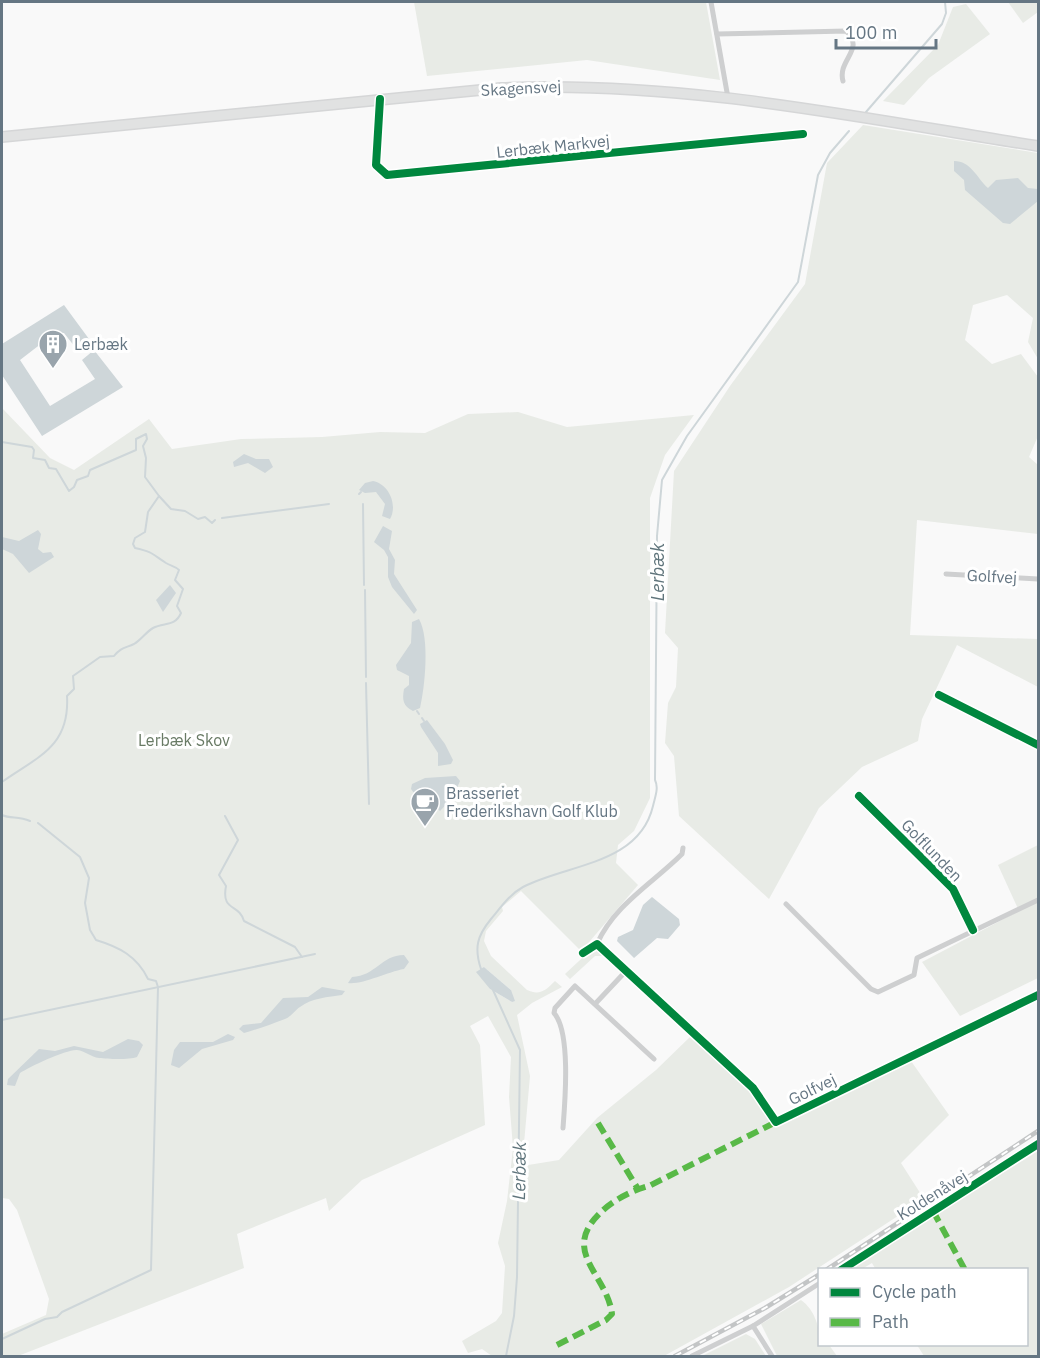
<svg xmlns="http://www.w3.org/2000/svg" width="1040" height="1358" font-family="'IBM Plex Sans',sans-serif">
	<style>
		.green { fill: #e8ebe6; fill-rule: evenodd }
		.water { fill: #ced6d9 }
		.lines { fill: none; stroke-linecap: round; stroke-linejoin: round }
		.stream { stroke: #ced6d9; stroke-width: 2 }
		.primary-casing { stroke: #d5d6d7; stroke-width: 12 }
		.minor { stroke: #cecfd0; stroke-width: 5 }
		.primary { stroke: #e1e2e2; stroke-width: 9 }
		.rail-casing { stroke: #c3c5c6; stroke-width: 4.5 }
		.rail { stroke: #fff; stroke-width: 2; stroke-dasharray: 7; stroke-linecap: butt }
		.quiet { stroke: #58b947; stroke-width: 6; stroke-dasharray: 12 6; stroke-linecap: butt }
		.cycleway-casing { stroke: #fff; stroke-width: 11 }
		.cycleway { stroke: #00873e; stroke-width: 8 }
		.labels { text-anchor: middle; dominant-baseline: central; stroke-width: 6; stroke-linejoin: round; paint-order: stroke }
		.street-label { font-size: 16px; fill: #657683; stroke: #fff }
		.poi-label { font-size: 16px; fill: #657683; stroke: #fff; text-anchor: start }
		.park-label { font-size: 16px; fill: #687a64; stroke: #fff }
		.water-label { font-size: 18px; font-style: italic; fill: #60757c; stroke: #fff }
	</style>
	<rect width="100%" height="100%" fill="#f9f9f9"/>
	<g class="green">
		<path d="M414 2H706L720 80 587 60 427 76Z"/>
		<path d="M1008 2H1038V12L1023 23Z"/>
		<path d="M966 4 990 34 929 78 904 105 883 101 938 45 953 7Z"/>
		<path d="M863 125 1038 153V359L1028 342 1033 318 1007 295 973 305 965 340 992 364 1021 354 1038 377V436L1029 457 1038 465V534L917 520 910 635 1038 639V687L957 645 922 719 918 741 862 767 819 808 769 899 679 816 674 756 665 743 668 703 676 687 678 648 665 633 674 471 730 386 805 284 827 163Z"/>
		<path d="M2 408 50 458 74 470 149 419 172 449 241 439 322 437 380 432 425 433 468 414 518 412 567 427 694 415 665 455 650 498V798L634 831 618 845 616 863 638 885 584 948 579 949 521 891 502 907 503 911 486 931 484 941 491 956 527 990C540 996 546 990 555 981L562 987 532 1003 517 1015 530 1076 522 1166 559 1160 597 1118 656 1070 692 1035 757 1097 772 1127 911 1061 949 1115 901 1163 924 1199 789 1287 664 1356H492L482 1349 468 1353 462 1341 496 1321 502 1313 505 1266 498 1243 507 1201 513 1148 509 1097 511 1057 488 1016 470 1026 480 1045 485 1125 362 1180 329 1211 326 1198 237 1234 244 1268 18 1356H2V1334L46 1315 49 1299 17 1210 9 1199 2 1198ZM484 967 511 990 512 1002 490 989Z"/>
		<path d="M1038 845V978L960 1016 922 962 1019 911 998 865Z"/>
		<path d="M593 948 607 956H595L570 979 565 974Z"/>
		<path d="M1038 1151V1354L1035 1356H924L917 1345 1026 1344V1270H876L872 1263 862 1269H849Z"/>
		<path d="M801 1300C815 1310 820 1328 820 1344L829 1345 837 1356H777L761 1324Z"/>
		<path d="M746 1334 755 1339 766 1356H702Z"/>
	</g>
	<g class="water">
		<path d="M954 161C971 161 976 177 988 188L996 180 1018 178 1028 188 1038 189V201L1010 224 1003 223 965 190 964 180 954 171Z"/>
		<path d="M64 305 89 339 75 347 64 333H55L20 360 50 406 95 379 82 360 94 350 123 387 42 436 2 375V344Z"/>
		<path d="M244 454 256 459H269L273 467 265 473 248 463 234 467 233 462Z"/>
		<path d="M373 481C389 484 398 505 390 519L382 516 385 504 376 492 365 493 359 490 365 483Z"/>
		<path d="M383 526 392 531 389 549 395 560 394 574 417 610 414 614 392 587 388 577V557L384 550 374 542Z"/>
		<path d="M38 530 41 534 38 549 43 553 51 552 54 557 29 573 13 554 2 549V537L19 541Z"/>
		<path d="M170 585 176 593 163 612 156 600Z"/>
		<path d="M419 619C430 638 425 687 420 708L413 711C403 706 402 700 404 689L409 685V676L397 670 396 665 411 643 412 622Z"/>
		<path d="M427 720 445 744 453 760 451 764 438 766V753L421 727 420 724Z"/>
		<path d="M456 776 460 781 453 797 440 811 432 803 420 801 411 789 412 784 425 778Z"/>
		<path d="M652 897 679 919 680 925 668 939 657 938 634 958 617 941 618 937 633 930 643 905Z"/>
		<path d="M404 955 409 962 404 969C387 972 362 985 348 983L352 977C376 976 381 955 404 955Z"/>
		<path d="M484 967 511 990 515 1001 512 1002 490 989 476 972Z"/>
		<path d="M322 987 345 991 342 995C328 997 312 998 300 1007 295 1010 291 1017 285 1019 272 1024 258 1029 244 1033L239 1029 243 1025 261 1023 283 998 308 997Z"/>
		<path d="M228 1034 235 1037 233 1040 202 1049 179 1068 171 1065 174 1050 180 1042H213Z"/>
		<path d="M128 1039 139 1041 143 1045 137 1057C129 1060 108 1059 99 1058 91 1057 85 1051 77 1050 67 1049 29 1067 20 1073L15 1086 7 1085 8 1079 39 1049 55 1051 74 1046 103 1052Z"/>
	</g>
	<g class="lines">
		<g class="stream">
			<path d="M866 112 942 24 946 13 945 2"/>
			<path d="M2 442 32 447 34 450 33 458 45 460 49 468 56 469 69 491 74 487 77 480 88 476 90 470 136 450V439L146 434 147 439 143 446 146 458 145 477 159 496 148 512 145 532 135 538 133 544 135 548C153 552 152 554 166 563 171 566 175 566 179 570L175 580 183 589 177 606 181 613C175 627 164 622 153 628 146 632 141 640 134 644 126 648 121 647 114 656L100 657 73 676 74 689 67 696C70 747 37 757 2 782"/>
			<path d="M359 494 361 492"/>
			<path d="M159 496 171 509 185 511 198 519 205 517 212 523 215 520"/>
			<path d="M363 504 364 585"/>
			<path d="M222 518 329 504"/>
			<path d="M365 590 366 677"/>
			<path d="M366 683 369 804"/>
			<path d="M417 711 419 714"/>
			<path d="M422 718 424 721"/>
			<path d="M2 815C11 819 18 816 30 821"/>
			<path d="M225 816 238 840 219 875 226 886C221 912 239 903 244 921L295 947 302 957"/>
			<path d="M481 969C474 948 477 936 491 919 501 907 510 894 523 887 567 864 639 865 653 806 655 797 659 788 655 780L657 536 662 480 687 436 798 282 818 175 830 153 849 131"/>
			<path d="M493 990 520 1050 517 1277 514 1316 506 1356"/>
			<path d="M2 1020 315 954"/>
			<path d="M2 1339 45 1319 57 1317 62 1312 151 1270 158 987 156 981 148 979C137 956 119 947 96 940L90 930 85 903 89 878 80 857 38 823"/>
		</g>
		<g class="primary-casing">
			<path id="primary" d="M2 137 501 88C682 80 860 118 1038 146"/>
		</g>
		<g class="minor">
			<path d="M711 2 728 98"/>
			<path d="M717 34 846 31C866 49 837 60 843 81"/>
			<path d="M380 99 376 165 387 175 803 134"/>
			<path d="M946 574 1038 579"/>
			<path d="M939 695 1038 745"/>
			<path d="M859 796 953 889 973 930"/>
			<path d="M786 904 871 989 878 992 914 975 917 958 1038 900"/>
			<path d="M597 944C614 905 653 883 682 854L683 848"/>
			<path d="M583 953 597 944 753 1088 776 1122 1038 995"/>
			<path d="M595 1004 626 971"/>
			<path d="M563 1128C565 1102 571 1032 554 1013L555 1008 575 986 654 1059"/>
			<path d="M841 1270 1038 1144"/>
			<path d="M753 1326 772 1356"/>
			<path d="M692 1356 753 1326 820 1283"/>
		</g>
		<use href="#primary" class="primary"/>
		<g class="rail-casing">
			<g id="rail">
				<path d="M826 1270 1038 1131"/>
				<path d="M675 1356 765 1308 820 1274"/>
			</g>
		</g>
		<use href="#rail" class="rail"/>
		<g class="quiet">
			<path d="M598 1123 638 1189"/>
			<path d="M933 1211 965 1270"/>
			<path d="M557 1345 606 1320 612 1314C607 1274 560 1252 600 1213 613 1200 633 1190 649 1186L776 1122"/>
		</g>
		<g class="cycleway-casing">
			<g id="cycleway">
				<path d="M380 99 376 165 387 175 803 134"/>
				<path d="M939 695 1038 745"/>
				<path d="M859 796 953 889 973 930"/>
				<path d="M583 953 597 944 753 1088 776 1122 1038 995"/>
				<path d="M841 1270 1038 1144"/>
			</g>
		</g>
		<use href="#cycleway" class="cycleway"/>
	</g>
	<defs>
		<g id="building-pin" transform="scale(1.5)"><path d="M0 17L-7.5 6A9.5 9.5 0 1 1 7.5 6Z" fill="#99a4ac" stroke="#fff"/><path d="M-4-6H4V6H1V3H-1V6H-4ZM-2.5-4.3h1.7v1.8h-1.7ZM.8-4.3h1.7v1.8H.8ZM-2.5-1h1.7V.8h-1.7ZM.8-1h1.7V.8H.8Z" fill="#fff"/></g>
		<g id="cafe-pin" transform="scale(1.5)"><path d="M0 17L-7.5 6A9.5 9.5 0 1 1 7.5 6Z" fill="#99a4ac" stroke="#fff"/><path d="M-5.5-4.5H6V0H3Q3 3.5 0 3.5H-2.5Q-5.5 3.5-5.5 0ZM3-3.2v2h1.7v-2ZM-6 4.5H4V6H-6Z" fill="#fff"/></g>
	</defs>
	<g fill-rule="evenodd">
		<use href="#building-pin" x="53" y="344"/>
		<use href="#cafe-pin" x="425" y="802"/>
	</g>
	<g class="labels">
		<g class="street-label">
			<text transform="translate(521 88) rotate(-3)">Skagensvej</text>
			<text transform="translate(553 146) rotate(-6)">Lerbæk Markvej</text>
			<text transform="translate(992 576) rotate(3)">Golfvej</text>
			<text transform="translate(932 850) rotate(46)">Golflunden</text>
			<text transform="translate(812 1089) rotate(-26)">Golfvej</text>
			<text transform="translate(932 1195) rotate(-32)">Koldenåvej</text>
		</g>
		<g class="poi-label">
			<text x="74" y="344">Lerbæk</text>
			<text x="446" y="793">Brasseriet<tspan x="446" dy="18">Frederikshavn Golf Klub</tspan></text>
		</g>
		<g class="park-label">
			<text x="184" y="740">Lerbæk Skov</text>
		</g>
		<g class="water-label">
			<text transform="translate(657 572) rotate(-90)">Lerbæk</text>
			<text transform="translate(519 1171) rotate(-89)">Lerbæk</text>
		</g>
	</g>
	<rect width="1040" height="1358" fill="none" stroke="#657683" stroke-width="6"/>
	<rect x="818" y="1268" width="210" height="78" fill="#ffffff" stroke="#c1c8cd" stroke-width="1.5"/>
	<rect x="830" y="1288" width="30" height="9" fill="#00873e" stroke="#c1c8cd" stroke-width="1.5"/>
	<text x="872" y="1298" font-size="18" fill="#657683">Cycle path</text>
	<rect x="830" y="1318" width="30" height="9" fill="#58b947" stroke="#c1c8cd" stroke-width="1.5"/>
	<text x="872" y="1328" font-size="18" fill="#657683">Path</text>
	<path d="M836 39v9h100v-9" fill="none" stroke="#657683" stroke-width="3"/>
	<text x="845" y="39" font-size="18" fill="#657683" stroke="#ffffff" stroke-width="4.5" paint-order="stroke">100 m</text>
</svg>
